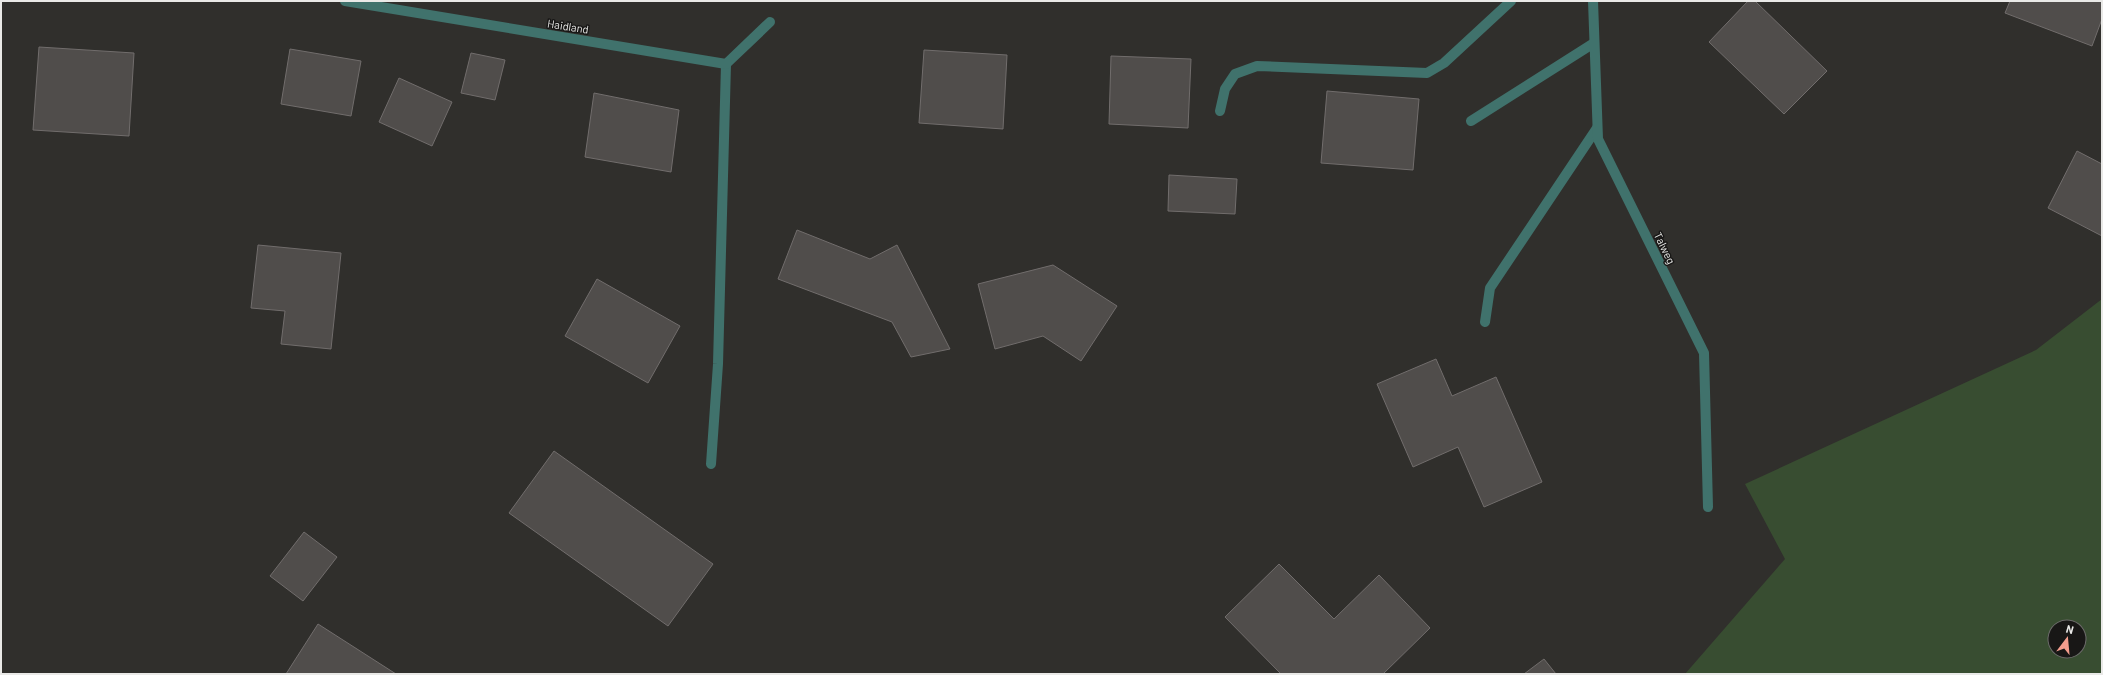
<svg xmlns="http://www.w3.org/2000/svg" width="2103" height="675" font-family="Barlow,sans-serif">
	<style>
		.green { fill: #384d31; fill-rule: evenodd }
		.building { fill: #504d4b; stroke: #716d6c }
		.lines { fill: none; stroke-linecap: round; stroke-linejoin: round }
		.lane { stroke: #40726c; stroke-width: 10 }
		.street { stroke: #40726c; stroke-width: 10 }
		.labels { text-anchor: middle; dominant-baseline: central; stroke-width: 3; stroke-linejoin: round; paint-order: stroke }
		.street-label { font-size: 11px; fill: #e9e9e7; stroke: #181716 }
	</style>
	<rect width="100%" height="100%" fill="#302f2c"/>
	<path class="green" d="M2102 299V674H1685L1785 559 1745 484 2036 350ZM2055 627H2079V651H2055Z"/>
	<g class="building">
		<path d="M1748 1H1755L1827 71 1784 114 1709 42Z"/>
		<path d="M2010 1H2102V19L2092 46 2005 13Z"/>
		<path d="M39 47 134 53 129 136 33 130Z"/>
		<path d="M290 49 361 61 351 116 281 104Z"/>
		<path d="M924 50 1007 55 1003 129 919 123Z"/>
		<path d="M471 53 505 60 495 100 461 93Z"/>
		<path d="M1111 56 1191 59 1188 128 1109 124Z"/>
		<path d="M399 78 452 102 432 146 379 122Z"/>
		<path d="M1327 91 1419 99 1413 170 1321 163Z"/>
		<path d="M594 93 679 110 671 172 585 157Z"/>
		<path d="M2077 151 2102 164V236L2048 208Z"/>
		<path d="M1169 175 1237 179 1235 214 1168 211Z"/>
		<path d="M797 230 870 259 897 245 950 349 911 357 892 322 778 279Z"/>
		<path d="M258 245 341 253 331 349 281 344 285 311 251 308Z"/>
		<path d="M1053 265 1117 306 1081 361 1043 336 995 349 978 284Z"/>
		<path d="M597 279 680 326 648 383 565 336Z"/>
		<path d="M1436 359 1452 396 1496 377 1542 482 1484 507 1458 447 1413 467 1377 384Z"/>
		<path d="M554 451 713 564 668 626 509 513Z"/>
		<path d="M304 532 337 557 303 601 270 576Z"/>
		<path d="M1279 564 1334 619 1379 575 1430 628 1383 674H1281L1225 617Z"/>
		<path d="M318 624 396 674H286Z"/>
		<path d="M1544 659 1556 674H1524Z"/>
	</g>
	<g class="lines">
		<g class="lane">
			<path d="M1220 111 1225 89 1235 74 1257 66 1427 73 1444 63 1511 1"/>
			<path d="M1471 121 1594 43"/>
			<path d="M1485 322 1490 288 1597 128"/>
			<path d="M711 464 718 364 726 64"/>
		</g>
		<g class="street">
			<path d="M345 1 726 64 770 22"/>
			<path d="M1593 1 1598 139 1704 353 1708 507"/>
		</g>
	</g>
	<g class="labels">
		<g class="street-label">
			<text transform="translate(568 26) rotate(9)">Haidland</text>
			<text transform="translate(1665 248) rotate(64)">Talweg</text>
		</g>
	</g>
	<rect width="2103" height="675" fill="none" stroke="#e9e9e7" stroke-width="4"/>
	<g transform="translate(2067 639) rotate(16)"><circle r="19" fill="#181716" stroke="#6c6b6a"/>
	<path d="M0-3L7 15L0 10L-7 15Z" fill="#f49d8d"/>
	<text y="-6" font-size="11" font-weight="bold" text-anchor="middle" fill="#e9e9e7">N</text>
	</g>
</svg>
